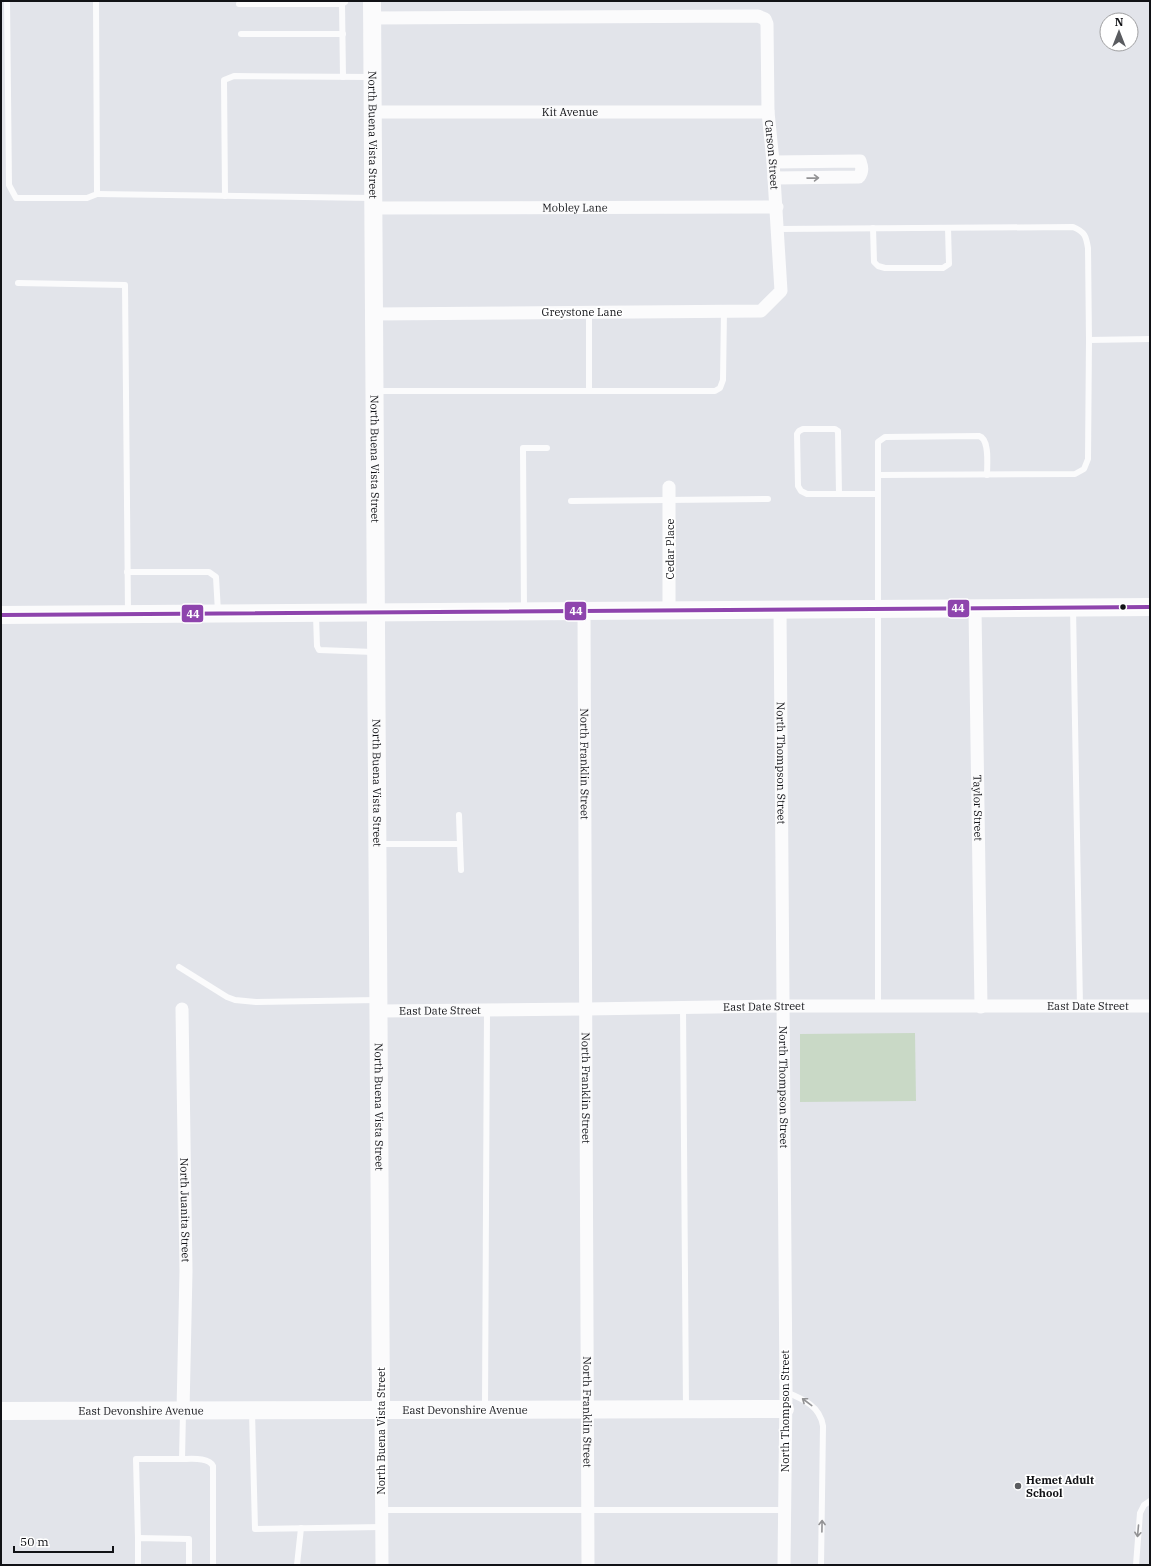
<svg xmlns="http://www.w3.org/2000/svg" width="1151" height="1566" font-family="'IBM Plex Serif',serif">
	<style>
		.green { fill: #c9d9c6 }
		.lines { fill: none; stroke-linecap: round; stroke-linejoin: round }
		.lane { stroke: #fbfbfc; stroke-width: 6 }
		.street { stroke: #fbfbfc; stroke-width: 13 }
		.secondary { stroke: #fbfbfc; stroke-width: 18 }
		.bus-1-casing { stroke: #fff; stroke-width: 7 }
		.bus-1 { stroke: #8e44ad; stroke-width: 4 }
		.oneway { stroke: #929294 }
		.bus-dot { fill: #111216; stroke: #fff; stroke-width: 1.5 }
		.poi-dot { fill: #5a5c60; stroke: #fff; stroke-width: 1.5 }
		.labels { text-anchor: middle; dominant-baseline: central; stroke-width: 3.5; stroke-linejoin: round; paint-order: stroke }
		.street-label { font-size: 11px; fill: #111216; stroke: #fff }
		.poi-label { font-size: 11px; font-weight: bold; fill: #111216; stroke: #fff; text-anchor: start }
		.line-badge { stroke: #fff; stroke-width: 1.5 }
		.badge-label { font-size: 11px; text-anchor: middle; font-weight: bold; fill: #fff }
	</style>
	<rect width="100%" height="100%" fill="#e2e4ea"/>
	<path class="green" d="M915 1033 916 1101 800 1102V1034Z"/>
	<g class="lines">
		<g class="lane">
			<path d="M7 1 9 185 16 198H87L97 194 96 1"/>
			<path d="M239 4H342"/>
			<path d="M241 34H343"/>
			<path d="M343 77 342 4 345 2"/>
			<path d="M97 194 371 198"/>
			<path d="M225 196 224 80 234 76 372 77"/>
			<path d="M873 228 874 262 878 266 885 268H943L949 264 948 228"/>
			<path d="M778 229 1073 227C1085 232 1086 236 1088 248L1089 340"/>
			<path d="M18 283 125 285 128 612"/>
			<path d="M589 312V391"/>
			<path d="M376 391H715L720 388 723 380 724 311"/>
			<path d="M878 475V442L885 437 979 436C990 439 987 465 987 475"/>
			<path d="M839 494 838 431 835 429H803L799 431 797 434 798 486 801 491 807 494H878"/>
			<path d="M571 501 768 499"/>
			<path d="M127 572H209L216 577 218 612"/>
			<path d="M1073 608 1080 1007"/>
			<path d="M524 610 523 448H547"/>
			<path d="M316 615 317 646 319 650 374 652"/>
			<path d="M379 844H460L459 815"/>
			<path d="M460 844 461 870"/>
			<path d="M179 967 227 997 235 1000 256 1002 377 1000"/>
			<path d="M878 1006V475L1075 474 1084 469 1088 459 1089 340 1150 339"/>
			<path d="M683 1008 686 1408"/>
			<path d="M786 1392C803 1399 820 1406 823 1426L821 1565"/>
			<path d="M485 1408 487 1010"/>
			<path d="M252 1412 255 1529 382 1527"/>
			<path d="M182 1459C191 1459 209 1457 213 1466V1565"/>
			<path d="M382 1510H785"/>
			<path d="M138 1538 136 1459H182L183 1412"/>
			<path d="M138 1565V1538L189 1539V1565"/>
			<path d="M297 1565 301 1528"/>
			<path d="M1136 1565 1140 1513 1144 1505 1150 1501"/>
		</g>
		<g class="street">
			<path id="s1" d="M372 18 758 16 765 19 767 24 768 112 773 162 781 291 761 311 374 314"/>
			<path id="s2" d="M373 112H768"/>
			<path d="M773 162 860 161C862 167 863 171 859 177L774 178"/>
			<path id="s3" d="M374 208 777 207"/>
			<path id="s4" d="M975 609 981 1007"/>
			<path id="s5" d="M780 610 786 1391 784 1565"/>
			<path id="s6" d="M584 611 588 1565"/>
			<path d="M669 611V487"/>
			<path id="s7" d="M182 1009 186 1271 183 1411"/>
			<path id="s8" d="M379 1011 585 1009 783 1006H1150"/>
			<path d="M381 1410 382 1565"/>
		</g>
		<g class="secondary">
			<path id="s9" d="M372 1 381 1410"/>
			<path d="M1 615 1150 607"/>
			<path id="s10" d="M1 1411 785 1409"/>
		</g>
		<g class="bus-1-casing">
			<path id="bus-1" d="M1 615 1150 607"/>
		</g>
		<use href="#bus-1" class="bus-1"/>
	</g>
	<defs><path id="oneway-shaft" d="M-6 0H5M1.5-3L5.5 0L1.5 3" fill="none" stroke-width="1.6" stroke-linecap="round" stroke-linejoin="round"/></defs>
	<g class="oneway">
		<use href="#oneway-shaft" transform="translate(813 178) rotate(-1)"/>
		<use href="#oneway-shaft" transform="translate(807 1402) rotate(-143)"/>
		<use href="#oneway-shaft" transform="translate(822 1526) rotate(-89)"/>
		<use href="#oneway-shaft" transform="translate(1138 1531) rotate(95)"/>
	</g>
	<circle class="bus-dot" cx="1123" cy="607" r="3.5"/>
	<circle class="poi-dot" cx="1018" cy="1486" r="4"/>
	<g class="labels">
		<g class="street-label">
			<text stroke="none"><textPath href="#s2" startOffset="197">Kit Avenue</textPath></text>
			<text stroke="none"><textPath href="#s9" startOffset="134">North Buena Vista Street</textPath></text>
			<text stroke="none"><textPath href="#s1" startOffset="530">Carson Street</textPath></text>
			<text stroke="none"><textPath href="#s3" startOffset="201">Mobley Lane</textPath></text>
			<text x="582" y="312">Greystone Lane</text>
			<text stroke="none"><textPath href="#s9" startOffset="458">North Buena Vista Street</textPath></text>
			<text transform="translate(670 549) rotate(-90)">Cedar Place</text>
			<text stroke="none"><textPath href="#s5" startOffset="153">North Thompson Street</textPath></text>
			<text stroke="none"><textPath href="#s6" startOffset="153">North Franklin Street</textPath></text>
			<text stroke="none"><textPath href="#s9" startOffset="782">North Buena Vista Street</textPath></text>
			<text stroke="none"><textPath href="#s4" startOffset="199">Taylor Street</textPath></text>
			<text stroke="none"><textPath href="#s8" startOffset="385">East Date Street</textPath></text>
			<text stroke="none"><textPath href="#s8" startOffset="709">East Date Street</textPath></text>
			<text stroke="none"><textPath href="#s8" startOffset="61">East Date Street</textPath></text>
			<text stroke="none"><textPath href="#s5" startOffset="477">North Thompson Street</textPath></text>
			<text stroke="none"><textPath href="#s6" startOffset="477">North Franklin Street</textPath></text>
			<text stroke="none"><textPath href="#s9" startOffset="1106">North Buena Vista Street</textPath></text>
			<text stroke="none"><textPath href="#s7" startOffset="201">North Juanita Street</textPath></text>
			<text stroke="none"><textPath href="#s10" startOffset="464">East Devonshire Avenue</textPath></text>
			<text stroke="none"><textPath href="#s10" startOffset="140">East Devonshire Avenue</textPath></text>
			<text transform="translate(785 1411) rotate(-90)">North Thompson Street</text>
			<text stroke="none"><textPath href="#s6" startOffset="801">North Franklin Street</textPath></text>
			<text transform="translate(381 1431) rotate(-90)">North Buena Vista Street</text>
		</g>
		<g class="poi-label">
			<text x="1026" y="1480">Hemet Adult<tspan x="1026" dy="13">School</tspan></text>
		</g>
	</g>
	<g class="line-badge">
		<rect x="947" y="599" width="23" height="19" rx="4" fill="#8e44ad"/>
		<rect x="564" y="601" width="23" height="20" rx="4" fill="#8e44ad"/>
		<rect x="181" y="604" width="23" height="19" rx="4" fill="#8e44ad"/>
	</g>
	<g class="badge-label">
		<text x="958" y="612">44</text>
		<text x="576" y="615">44</text>
		<text x="193" y="618">44</text>
	</g>
	<rect width="1151" height="1566" fill="none" stroke="#111216" stroke-width="4"/>
	<g transform="translate(1119 32)"><circle r="19" fill="#ffffff" stroke="#a0a0a2"/>
	<path d="M0-3L7 15L0 10L-7 15Z" fill="#5a5c60"/>
	<text y="-6" font-size="11" font-weight="bold" text-anchor="middle" fill="#111216">N</text>
	</g>
	<path d="M14 1546v6h99v-6" fill="none" stroke="#111216" stroke-width="2"/>
	<text x="20" y="1546" font-size="12" fill="#111216" stroke="#ffffff" stroke-width="3" paint-order="stroke">50 m</text>
</svg>
